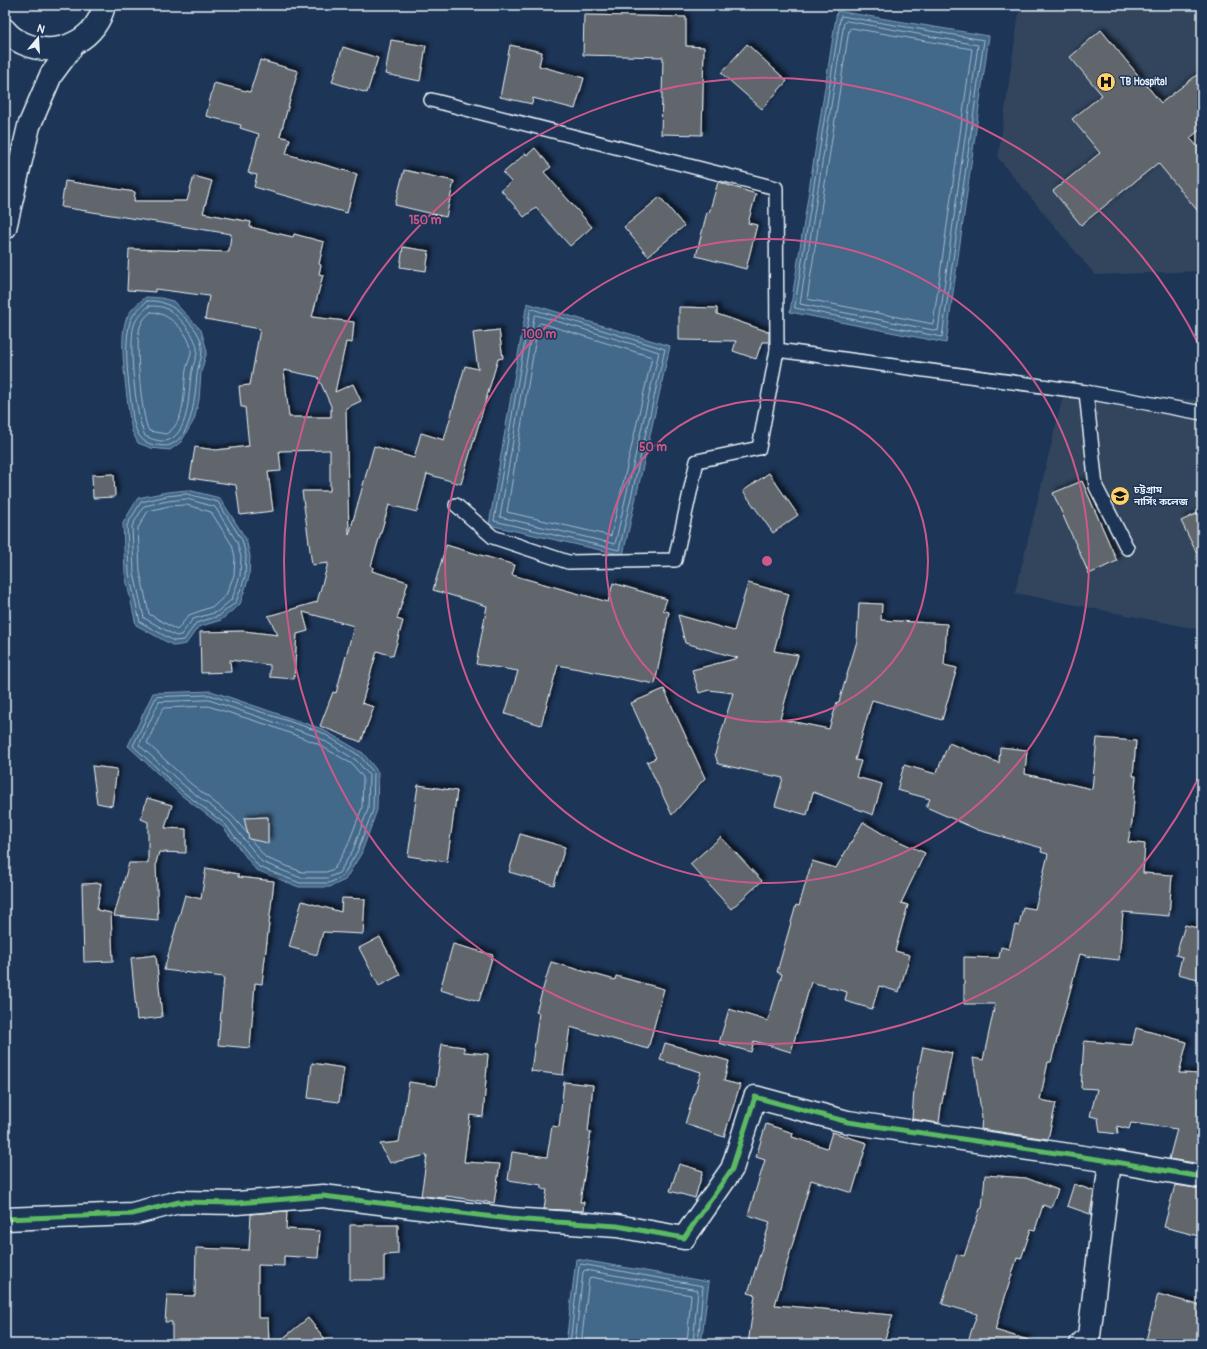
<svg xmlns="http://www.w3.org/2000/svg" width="1207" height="1349" font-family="Pangolin,'Noto Sans Bengali',sans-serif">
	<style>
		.built { fill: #31445d }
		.water { fill: #42688a; stroke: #849fb6 }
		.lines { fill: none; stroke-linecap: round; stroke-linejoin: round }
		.shore { stroke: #a6bacc; stroke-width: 1 }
		.building { fill: #60666c; stroke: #e8f1f8; fill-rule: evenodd; filter: url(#shadow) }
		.lane-casing { stroke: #e8f1f8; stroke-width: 16 }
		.street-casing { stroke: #e8f1f8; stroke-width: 25 }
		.highway-casing { stroke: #e8f1f8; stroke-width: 25 }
		.lane { stroke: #1d3557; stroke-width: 13 }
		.street { stroke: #1d3557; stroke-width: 22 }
		.highway { stroke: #1d3557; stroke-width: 22 }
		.cycleway-casing { stroke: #1d3557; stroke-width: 8 }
		.cycleway { stroke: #5cba63; stroke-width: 5 }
		.ring { fill: none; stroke: #cd598a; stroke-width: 2 }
		.labels { text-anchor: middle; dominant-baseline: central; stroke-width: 3; stroke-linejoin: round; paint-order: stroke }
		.poi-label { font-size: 10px; font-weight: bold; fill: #e8f1f8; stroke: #1d3557; text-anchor: start }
		.centre { fill: #cd598a; stroke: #1d3557; stroke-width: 2 }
		.ring-label { font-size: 12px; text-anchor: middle; font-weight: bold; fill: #cd598a; stroke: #1d3557; stroke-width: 3; stroke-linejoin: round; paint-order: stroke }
	</style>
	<defs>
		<filter id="shadow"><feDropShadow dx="3.5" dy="-3.5" stdDeviation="2" flood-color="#0009"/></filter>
	</defs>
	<rect width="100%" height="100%" fill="#1d3557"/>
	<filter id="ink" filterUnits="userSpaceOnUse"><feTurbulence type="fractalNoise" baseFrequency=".025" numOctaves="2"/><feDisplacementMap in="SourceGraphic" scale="8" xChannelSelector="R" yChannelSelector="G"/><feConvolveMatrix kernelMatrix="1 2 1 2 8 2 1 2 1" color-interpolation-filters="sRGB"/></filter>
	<g filter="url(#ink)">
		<g class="built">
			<path d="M1020 5H1202V271L1095 275 998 158Z"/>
			<path d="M1063 396 1202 400V630L1015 593Z"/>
		</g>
		<g class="water">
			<path d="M837 11 989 36 946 343 790 312Z"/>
			<path d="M146 297 161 298 173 301 201 330 207 351 201 372 199 400 194 420 181 442 170 450 151 448 138 443 132 431 130 420C127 398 119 343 125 323 128 311 137 304 146 297Z"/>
			<path d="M527 303 670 346 623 555 489 525Z"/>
			<path d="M188 490 220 498 246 539 250 556 249 577 240 604 221 620 198 627 186 644 174 646 136 625 125 574 123 523 138 498 167 492Z"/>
			<path d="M211 691 322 729 363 753 378 772 377 810 361 854 345 880 330 887H299L256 870 223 827 181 795 128 746 153 693Z"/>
			<path d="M576 1259 709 1282 701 1344H566Z"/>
		</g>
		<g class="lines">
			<g class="shore">
				<path d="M841 16 984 40 942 337 795 308Z"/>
				<path d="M847 21 978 45 938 331 800 304 844 23Z"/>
				<path d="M852 28 972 49 933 324 807 299 849 30Z"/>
				<path d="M147 301C162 300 171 305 182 315 192 325 203 336 202 351 202 359 197 367 197 375 195 395 193 436 170 445 166 447 159 445 155 445 140 443 136 432 133 419 130 391 123 353 129 326 131 315 139 308 147 301Z"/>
				<path d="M149 306C155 306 162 306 167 309 179 315 196 336 197 349 198 356 193 364 192 370 188 389 191 430 169 440 162 443 151 439 145 436 136 419 128 344 134 325 137 317 142 312 149 306Z"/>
				<path d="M532 309 665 349 619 550 494 521 530 311Z"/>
				<path d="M151 312C168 312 189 332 191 349 192 356 187 363 186 370 183 390 187 422 166 434L149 431C141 417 135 342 140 327 142 320 146 316 151 312Z"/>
				<path d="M536 315 659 352 615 544 500 517 534 317Z"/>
				<path d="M541 323 652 357 611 536 507 512 538 325Z"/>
				<path d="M187 494 218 502 242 540 246 556 245 577 236 602 219 616 196 623 184 640 174 641 140 622 129 573 127 525 141 502 167 496Z"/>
				<path d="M187 499 215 507 237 542 241 557 240 576 232 599 217 612 193 619 181 635 176 636 144 618 134 573 132 526 144 506 168 501Z"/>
				<path d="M187 505 211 512 232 545 235 557 234 575 226 595 214 606 189 615 177 630 149 614 140 572 138 528 148 511 169 506Z"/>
				<path d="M210 695 321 732 360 756 374 773 373 810 357 852 342 877 329 883H300L259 867 225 824 183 792 133 746 156 697Z"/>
				<path d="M209 700 318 737 356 760 369 775 368 809 353 850 339 873 327 878H301L262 862 229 820 187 788 139 745 159 702Z"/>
				<path d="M247 833 232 816 190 783 147 743 163 708 208 706 268 725 316 743 352 764 363 777 362 808 347 847 334 869 326 872H302L266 858 252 841"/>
				<path d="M570 1344 579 1266 581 1264 703 1286 698 1344"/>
				<path d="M575 1344 583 1272 585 1270 698 1290 693 1344"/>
				<path d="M581 1344 589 1279 591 1277 691 1295 687 1344"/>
			</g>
		</g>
		<g class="building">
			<path d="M584 15 686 17V46L704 47 702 135 661 134 663 57 583 55Z"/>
			<path d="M1101 30 1161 103 1202 71V128L1190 138 1202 152V216L1158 163 1081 225 1053 191 1100 153 1072 119 1102 95 1070 57Z"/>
			<path d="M391 40 426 46 420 81 385 74Z"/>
			<path d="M747 44 787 81 762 109 721 73Z"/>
			<path d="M510 45 542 52 539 66 584 78 575 109 533 98 532 104 500 97Z"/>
			<path d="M343 47 378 58 367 93 332 82Z"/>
			<path d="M260 60 298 71 280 136 290 139 286 154 357 174 347 213 254 187 257 175 248 173 259 134 240 128 241 125 206 116 214 83 250 92Z"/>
			<path d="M535 148 551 167 544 172 592 227 570 246 536 208 524 217 501 190 511 182 503 173 526 153 527 155Z"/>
			<path d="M404 170 454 181 446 217 395 205Z"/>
			<path d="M194 176 212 181 203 213 251 222 250 227 293 237 294 234 324 242 319 264 321 265 319 274 323 275 312 317 354 322 352 343 346 342 335 392 353 384 361 401 346 408 349 535 374 446 414 458 421 433 444 440 465 366 478 369 473 333 499 330 503 358 498 359 461 484 427 474 417 512 389 505 371 566 373 567 372 571 408 582 397 619 403 621 393 656 377 651 362 703 374 707 361 742 320 726 333 692 336 693 354 626 303 612 308 631 297 634 294 679 270 677V665L230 660 231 672 201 673 200 632 244 631 278 635 268 616 317 602 328 563 312 565 302 491H330V450L279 451 281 471 268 472 273 511 240 515 236 485 190 478 195 447 216 450 249 446 245 407H241L239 386 250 385 260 329 205 319 209 296 155 289V292L127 290 129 249 229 252 231 234 61 207 65 181 135 192 134 201H187ZM284 370 318 377 331 406V417H289Z"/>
			<path d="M718 182 756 194 748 223 757 225 746 269 696 256 707 212 709 213Z"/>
			<path d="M660 197 684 226 648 256 624 227Z"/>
			<path d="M403 247 429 251 426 271 400 267Z"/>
			<path d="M679 307 717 308V314L769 332V342H762L756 359 733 351 736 341 679 340Z"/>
			<path d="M769 473 798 515 773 533 743 491Z"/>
			<path d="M114 474 115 497 93 498 92 475Z"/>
			<path d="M1082 481 1117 561 1089 574 1053 493Z"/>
			<path d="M1202 511V564L1181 521Z"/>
			<path d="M446 545 515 565 512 575 608 602 613 583 667 599 663 610 669 612 655 684 558 665 541 725 505 714 518 671 476 664 487 606 433 590Z"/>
			<path d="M748 583 789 594 774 651 798 655 780 719 829 729 837 702H839L857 641 859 603 882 604 881 620 947 624 944 665 957 668 942 720 872 700 855 760 861 761 856 777 882 784 873 815 813 792 807 815 775 806 783 778 718 764 715 754 733 693 709 690 699 693 692 670 738 658 685 643 678 615 734 631Z"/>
			<path d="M664 689 705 778 672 815 647 762 656 758 631 703Z"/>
			<path d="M1097 738 1136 741 1133 776H1136L1132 822 1128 842 1145 844 1143 873 1172 875 1169 916 1123 912 1119 960 1091 957 1080 954 1051 1062H1048L1040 1100 1056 1103 1048 1139 981 1129 982 1117 973 1058 983 1060 995 1004H964V957L999 958 1001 947 1009 949 1015 925 1019 926 1023 907 1035 909 1048 854 1041 852 1042 848 978 830 926 807 930 799 897 790 904 765 936 774 949 743 999 763 1000 747 1027 750 1025 774 1092 789Z"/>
			<path d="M92 766 117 769 112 806 97 803Z"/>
			<path d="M418 785 457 791 447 862 408 856Z"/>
			<path d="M147 798 172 805 165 828 186 829V853L159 852 156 863 158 920 114 916 129 863H148V822L141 819Z"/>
			<path d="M268 817V843L249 839 244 818Z"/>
			<path d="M863 822 883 834 925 853 901 903 908 905 895 951 910 955 899 992 879 986 872 1009 845 1001 847 992 811 982 791 1052 754 1041 751 1052 719 1043 729 1009 768 1021 782 974 777 972 796 905 799 906 812 861 836 868Z"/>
			<path d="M520 834 565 847 554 885 509 872Z"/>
			<path d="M721 837 762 881 731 909 690 864Z"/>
			<path d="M206 868 238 874V877L274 881 262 984 255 983 250 1048 218 1045 224 977 164 970 185 895 201 899Z"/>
			<path d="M101 883 97 910 111 913 113 961 84 962 82 884Z"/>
			<path d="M342 898 365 899 363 934 323 932 317 955 289 947 302 901 341 912Z"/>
			<path d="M1185 925 1202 929V980L1178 974 1182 957 1176 955Z"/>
			<path d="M380 937 400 975 379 986 359 948Z"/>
			<path d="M453 944 493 955 479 1001 440 990Z"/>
			<path d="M156 955 162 1017 137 1020 131 958Z"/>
			<path d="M551 962 615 980 616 976 664 989 648 1049 570 1027 563 1075 531 1071 539 1013 536 1012Z"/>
			<path d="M1136 1028 1187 1042 1179 1073 1202 1074V1164L1169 1159 1177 1129 1131 1123 1129 1129 1117 1126 1118 1134 1100 1132 1098 1118 1090 1116 1097 1089 1081 1088 1084 1041 1132 1045Z"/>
			<path d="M665 1043 729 1061 724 1081 740 1085 724 1137 685 1124 701 1072 660 1060Z"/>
			<path d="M442 1044 464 1047V1052L488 1054 483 1117 470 1115 464 1162 500 1164 494 1203 446 1196 445 1198 421 1196 427 1155 390 1163 380 1144 399 1142 409 1082 436 1086Z"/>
			<path d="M923 1047 952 1053 941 1107 939 1123 912 1119 914 1089Z"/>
			<path d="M312 1063 344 1068 339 1102 308 1098Z"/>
			<path d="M564 1082 593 1085 588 1132H591L580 1202H584L583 1211 544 1209 547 1190 542 1189V1185L508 1180 512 1152 547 1157 552 1126 559 1127Z"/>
			<path d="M766 1124 793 1133 792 1137 827 1148 832 1132 867 1143 852 1193 811 1180 775 1305 893 1315 883 1344H748L755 1295 748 1293 770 1222 748 1215 765 1160 756 1157Z"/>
			<path d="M679 1164 703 1171 695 1198 670 1191Z"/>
			<path d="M985 1175 1026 1178 1058 1190 1051 1208 1043 1205 1035 1230 1031 1229 1021 1259 1017 1258 995 1330 1028 1340V1344H967L977 1314 942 1304 957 1254 964 1256 980 1209 982 1208Z"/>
			<path d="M1074 1184 1094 1191 1090 1214 1067 1206Z"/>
			<path d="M1175 1185 1202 1189V1237L1164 1227Z"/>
			<path d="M287 1211 286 1229 320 1231 318 1258 284 1256V1266L258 1265V1318H268L269 1344 172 1343V1322H165L167 1295 195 1296 196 1248 249 1250 251 1214Z"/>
			<path d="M350 1225H398V1254L384 1255V1280H350Z"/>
			<path d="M1158 1294 1202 1306V1344H1145Z"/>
			<path d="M308 1318 329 1344H276Z"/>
		</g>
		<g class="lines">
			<g class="lane-casing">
				<g id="lane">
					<path d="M431 100 776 188 777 350 759 448 697 461 675 560 568 562 493 537 456 505"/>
					<path d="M777 350 1086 392 1202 413"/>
					<path d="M1086 392 1096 487 1127 548"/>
				</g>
			</g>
			<g class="street-casing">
				<g id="street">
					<path d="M5 1219 132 1214 179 1202 237 1203 323 1196 510 1219 617 1226 684 1238 732 1169 755 1097 848 1122 1110 1161 1202 1177"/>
					<path d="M1081 1344 1089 1336 1110 1161"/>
				</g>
			</g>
			<g class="highway-casing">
				<g id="highway">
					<path d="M5 30C11 38 21 43 30 46 62 57 97 38 104 5"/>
					<path d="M5 228 29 126 51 75 74 44"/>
				</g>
			</g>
			<use href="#lane" class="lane"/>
			<use href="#street" class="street"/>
			<use href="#highway" class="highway"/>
			<g class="cycleway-casing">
				<path id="cycleway" d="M5 1219 132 1214 179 1202 237 1203 323 1196 510 1219 617 1226 684 1238 732 1169 755 1097 848 1122 1110 1161 1202 1177"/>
			</g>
			<use href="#cycleway" class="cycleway"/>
		</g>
	</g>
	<g class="ring">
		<circle cx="767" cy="561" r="161"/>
		<circle cx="767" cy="561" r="322"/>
		<path d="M1201 773A483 483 0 1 1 1201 349"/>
	</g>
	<defs>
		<g id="hospital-disc" transform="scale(1)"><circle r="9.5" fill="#ffd166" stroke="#1d3557"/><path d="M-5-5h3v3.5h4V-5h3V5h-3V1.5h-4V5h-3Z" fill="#111"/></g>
		<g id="university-disc" transform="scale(1)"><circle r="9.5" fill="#ffd166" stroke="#1d3557"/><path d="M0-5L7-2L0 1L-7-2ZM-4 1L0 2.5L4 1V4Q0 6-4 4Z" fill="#111"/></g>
	</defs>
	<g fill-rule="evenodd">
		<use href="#hospital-disc" x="1106" y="82"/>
		<use href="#university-disc" x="1120" y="496"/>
	</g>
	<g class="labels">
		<g class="poi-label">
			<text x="1120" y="82">TB Hospital</text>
			<text x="1134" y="490">চট্টগ্রাম<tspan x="1134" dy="12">নার্সিং কলেজ</tspan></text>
		</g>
	</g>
	<circle cx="767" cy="561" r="6" class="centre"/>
	<g class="ring-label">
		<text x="425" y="224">150 m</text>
		<text x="539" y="338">100 m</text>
		<text x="653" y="451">50 m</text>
	</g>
	<rect width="1207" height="1349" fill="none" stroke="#1d3557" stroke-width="20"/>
	<rect x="10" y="10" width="1187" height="1329" fill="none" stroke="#e8f1f8" stroke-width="1.5" filter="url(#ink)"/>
	<g transform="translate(38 38) rotate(18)" stroke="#1d3557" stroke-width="3" paint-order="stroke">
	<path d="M0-3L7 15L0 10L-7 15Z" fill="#e8f1f8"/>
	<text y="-6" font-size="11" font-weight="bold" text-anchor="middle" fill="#e8f1f8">N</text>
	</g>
</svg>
